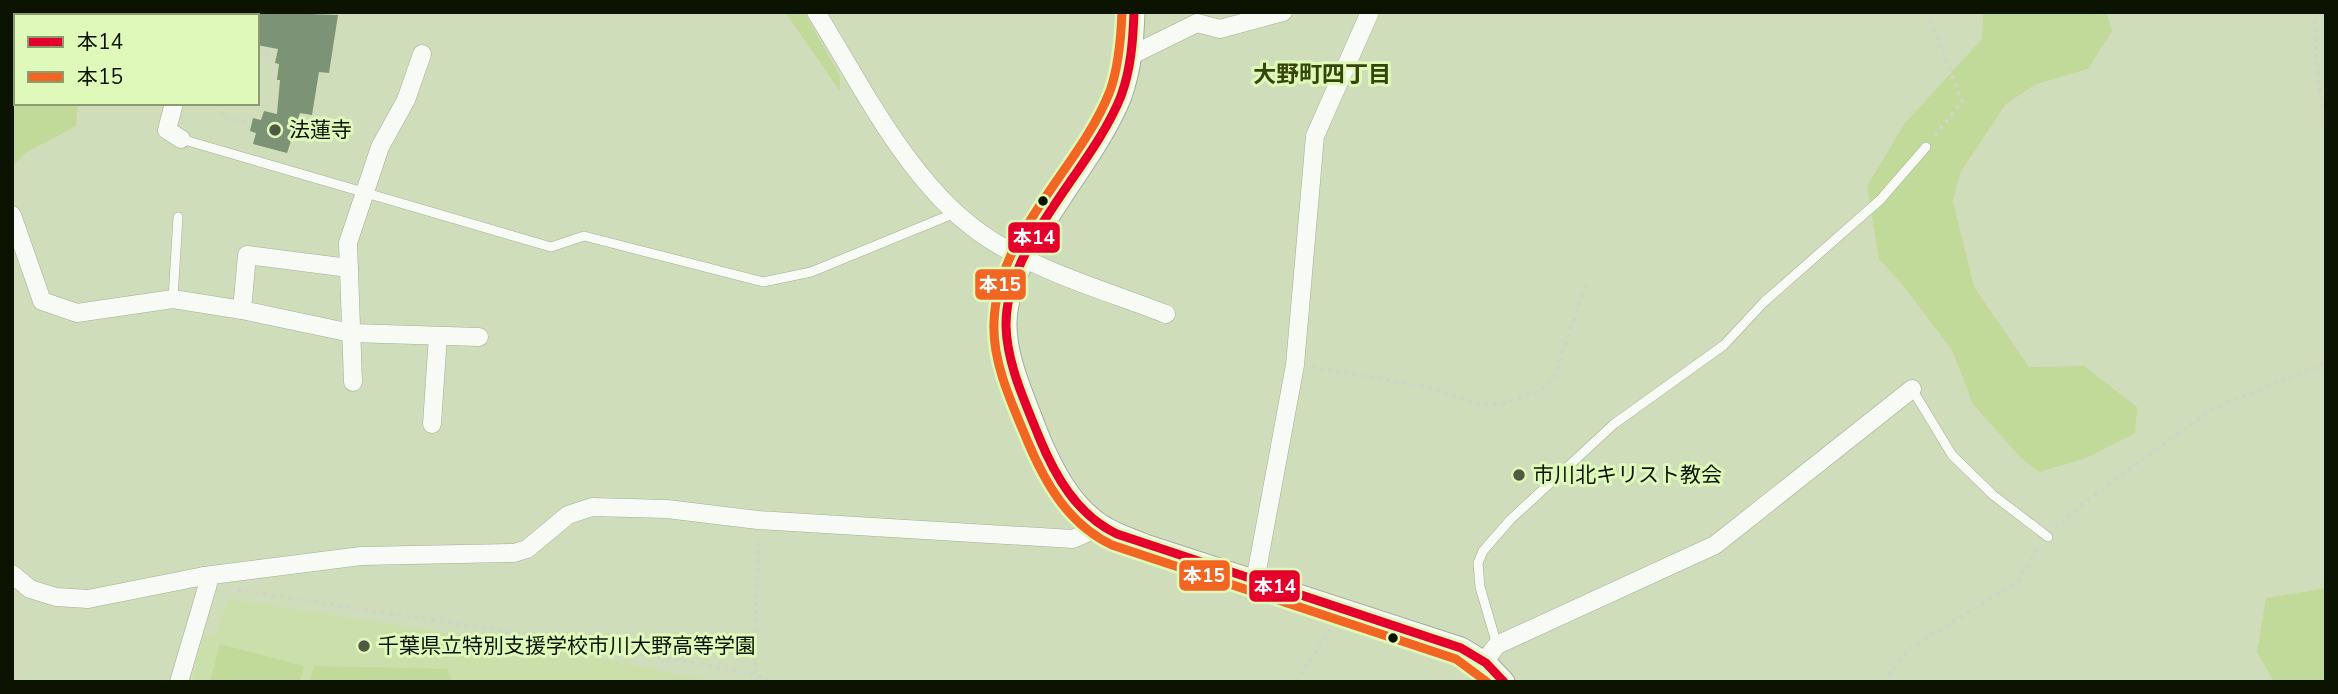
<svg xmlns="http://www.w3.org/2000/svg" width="2338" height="694" font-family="'Nunito Sans','Noto Sans JP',sans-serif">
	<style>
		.built { fill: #cadfa9 }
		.green { fill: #c1da99 }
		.building { fill: #7c9376 }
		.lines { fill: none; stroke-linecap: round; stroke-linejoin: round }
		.service-casing { stroke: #a3ae93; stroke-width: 10 }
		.minor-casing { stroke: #a3ae93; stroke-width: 19 }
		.tertiary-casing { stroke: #a3ae93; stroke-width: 23 }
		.path { stroke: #d0d4c9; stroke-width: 3.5; stroke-dasharray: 3.5 5; stroke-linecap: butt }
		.service { stroke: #f8faf5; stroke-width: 9 }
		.minor { stroke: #f8faf5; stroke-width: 18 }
		.tertiary { stroke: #f8faf5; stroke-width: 21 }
		.bus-1-casing { stroke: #dff9ba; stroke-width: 14 }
		.bus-2-casing { stroke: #dff9ba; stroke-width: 14 }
		.bus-1 { stroke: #e4002b; stroke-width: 9 }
		.bus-2 { stroke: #f26522; stroke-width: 9 }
		.poi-dot { fill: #505a42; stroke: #dff9ba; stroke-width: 2.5 }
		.bus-dot { fill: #0c1401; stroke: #dff9ba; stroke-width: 2.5 }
		.labels { text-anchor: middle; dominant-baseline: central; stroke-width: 6; stroke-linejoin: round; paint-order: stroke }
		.poi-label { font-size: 21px; fill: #0c1401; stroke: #dff9ba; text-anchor: start }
		.neighbourhood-label { font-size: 23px; font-weight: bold; fill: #334608; stroke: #dff9ba }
		.line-badge { stroke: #dff9ba; stroke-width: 2.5 }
		.badge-label { font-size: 19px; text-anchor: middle; font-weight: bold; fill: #fff }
	</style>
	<rect width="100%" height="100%" fill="#cfddbb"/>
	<path class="built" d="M228 599 591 656 715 682H192L204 636H215Z"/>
	<g class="green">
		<path d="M12 12H68L70 16H16V103H78L76 126 25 153 12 167Z"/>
		<path d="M785 12H804L840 76V91Z"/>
		<path d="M1983 12H2106L2112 31 2088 69 2036 84 2006 104 1960 173 1953 201 1974 287 2029 367 2084 366 2137 407 2135 433 2086 458 2039 472 2020 457 1973 404 1952 350 1901 283 1879 259 1867 186 1905 123 1982 39Z"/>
		<path d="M2326 588V682H2274L2257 652 2266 598Z"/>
		<path d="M220 644 304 666 300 682H210Z"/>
		<path d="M314 666 447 669 452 682H310Z"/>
	</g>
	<path class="building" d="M257 12 338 15 329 73 319 72 312 115 300 113 287 153 253 144 256 133 250 131 253 118 261 120 264 111 277 114 280 80H277L279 64 275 63 278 49 257 45Z"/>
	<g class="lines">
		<g class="service-casing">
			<g id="service">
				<path d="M181 139 551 247 584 236 763 282 811 272 955 213"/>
				<path d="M173 299 178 217"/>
				<path d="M1912 389 1952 455 1993 495 2048 537"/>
				<path d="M1497 645 1480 587 1478 563 1483 551 1510 520 1614 424 1724 345 1764 302 1880 200 1926 147"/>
			</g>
		</g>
		<g class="minor-casing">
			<g id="minor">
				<path d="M127 12 137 16"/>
				<path d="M816 12C864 89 914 194 994 242 1046 274 1109 292 1166 314"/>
				<path d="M1132 55 1197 23 1220 29 1283 12"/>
				<path d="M174 103 167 130 181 139"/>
				<path d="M12 215 42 301 77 313 173 299 242 310 247 255 349 268"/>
				<path d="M242 310 351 333 479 337"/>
				<path d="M353 382 348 243 380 147 406 100 422 54"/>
				<path d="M432 424 438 336"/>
				<path d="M12 574 30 589 56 597 88 599 204 576 361 556 514 553 527 549 568 515 592 507 667 509 758 520 1073 539 1102 526"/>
				<path d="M1255 581 1295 365 1315 136 1370 12"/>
				<path d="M1484 662 1497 645 1715 545 1912 389"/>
				<path d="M179 682 208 584 204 576"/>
			</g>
		</g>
		<g class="tertiary-casing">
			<path id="tertiary" d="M1134 12C1133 41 1131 68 1121 96 1094 166 1008 249 1006 322 1005 358 1024 397 1036 430 1050 465 1069 504 1101 525 1114 534 1131 539 1145 545L1461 648 1486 663 1504 682"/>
		</g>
		<g class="path">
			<path d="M1927 12 1962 101 1934 137"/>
			<path d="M2314 12 2319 90 2326 130"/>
			<path d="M257 52 274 56"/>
			<path d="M2319 90 2326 92"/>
			<path d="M224 103 222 117 249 123"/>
			<path d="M1311 367 1434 388 1474 403 1502 404 1541 390 1554 377 1587 282"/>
			<path d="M2056 529 2077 508 2211 409 2326 363"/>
			<path d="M238 590 582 643 753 674 774 682"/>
			<path d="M755 682 758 537"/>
			<path d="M1296 682 1333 626"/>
			<path d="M1883 682 1909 649 2018 581 2040 544"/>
		</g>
		<use href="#service" class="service"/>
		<use href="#minor" class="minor"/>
		<use href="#tertiary" class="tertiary"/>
		<g class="bus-1-casing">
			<path id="bus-1" d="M1134 12C1133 40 1131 69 1121 96 1092 170 1005 244 1006 326 1007 364 1025 402 1039 437 1055 476 1077 515 1117 534L1461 648 1486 663 1504 682"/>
		</g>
		<g class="bus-2-casing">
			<path id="bus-2" d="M1122 12C1121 38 1119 66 1110 91 1079 170 997 233 994 322 992 362 1012 404 1027 440 1045 483 1068 524 1112 545L1456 659 1487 682"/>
		</g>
		<use href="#bus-1" class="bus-1"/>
		<use href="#bus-2" class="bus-2"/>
	</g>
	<g class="poi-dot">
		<circle cx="275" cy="130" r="7"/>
		<circle cx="1519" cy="475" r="7"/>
		<circle cx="364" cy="646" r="7"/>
	</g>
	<g class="bus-dot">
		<circle cx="1043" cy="201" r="6"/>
		<circle cx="1393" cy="638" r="6"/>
	</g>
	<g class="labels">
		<g class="poi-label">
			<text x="289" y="130">法蓮寺</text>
			<text x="1533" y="475">市川北キリスト教会</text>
			<text x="378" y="646">千葉県立特別支援学校市川大野高等学園</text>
		</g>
		<g class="neighbourhood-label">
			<text x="1322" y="74">大野町四丁目</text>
		</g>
	</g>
	<g class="line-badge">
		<rect x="1007" y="221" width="54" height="33" rx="7" fill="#e4002b"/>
		<rect x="974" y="268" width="53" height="33" rx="7" fill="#f26522"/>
		<rect x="1178" y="559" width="53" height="33" rx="7" fill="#f26522"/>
		<rect x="1248" y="569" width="53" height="34" rx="7" fill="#e4002b"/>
	</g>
	<g class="badge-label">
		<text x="1034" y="244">本14</text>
		<text x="1000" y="291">本15</text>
		<text x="1204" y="582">本15</text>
		<text x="1275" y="593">本14</text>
	</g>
	<rect width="2338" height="694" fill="none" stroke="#0c1401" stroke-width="28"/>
	<rect x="14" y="14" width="245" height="91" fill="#dff9ba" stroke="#8b9d70" stroke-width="2"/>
	<rect x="28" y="37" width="35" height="10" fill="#e4002b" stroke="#8b9d70" stroke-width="2"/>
	<text x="77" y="49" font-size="21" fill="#0c1401">本14</text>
	<rect x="28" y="72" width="35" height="10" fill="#f26522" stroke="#8b9d70" stroke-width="2"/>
	<text x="77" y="84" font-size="21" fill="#0c1401">本15</text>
</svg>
